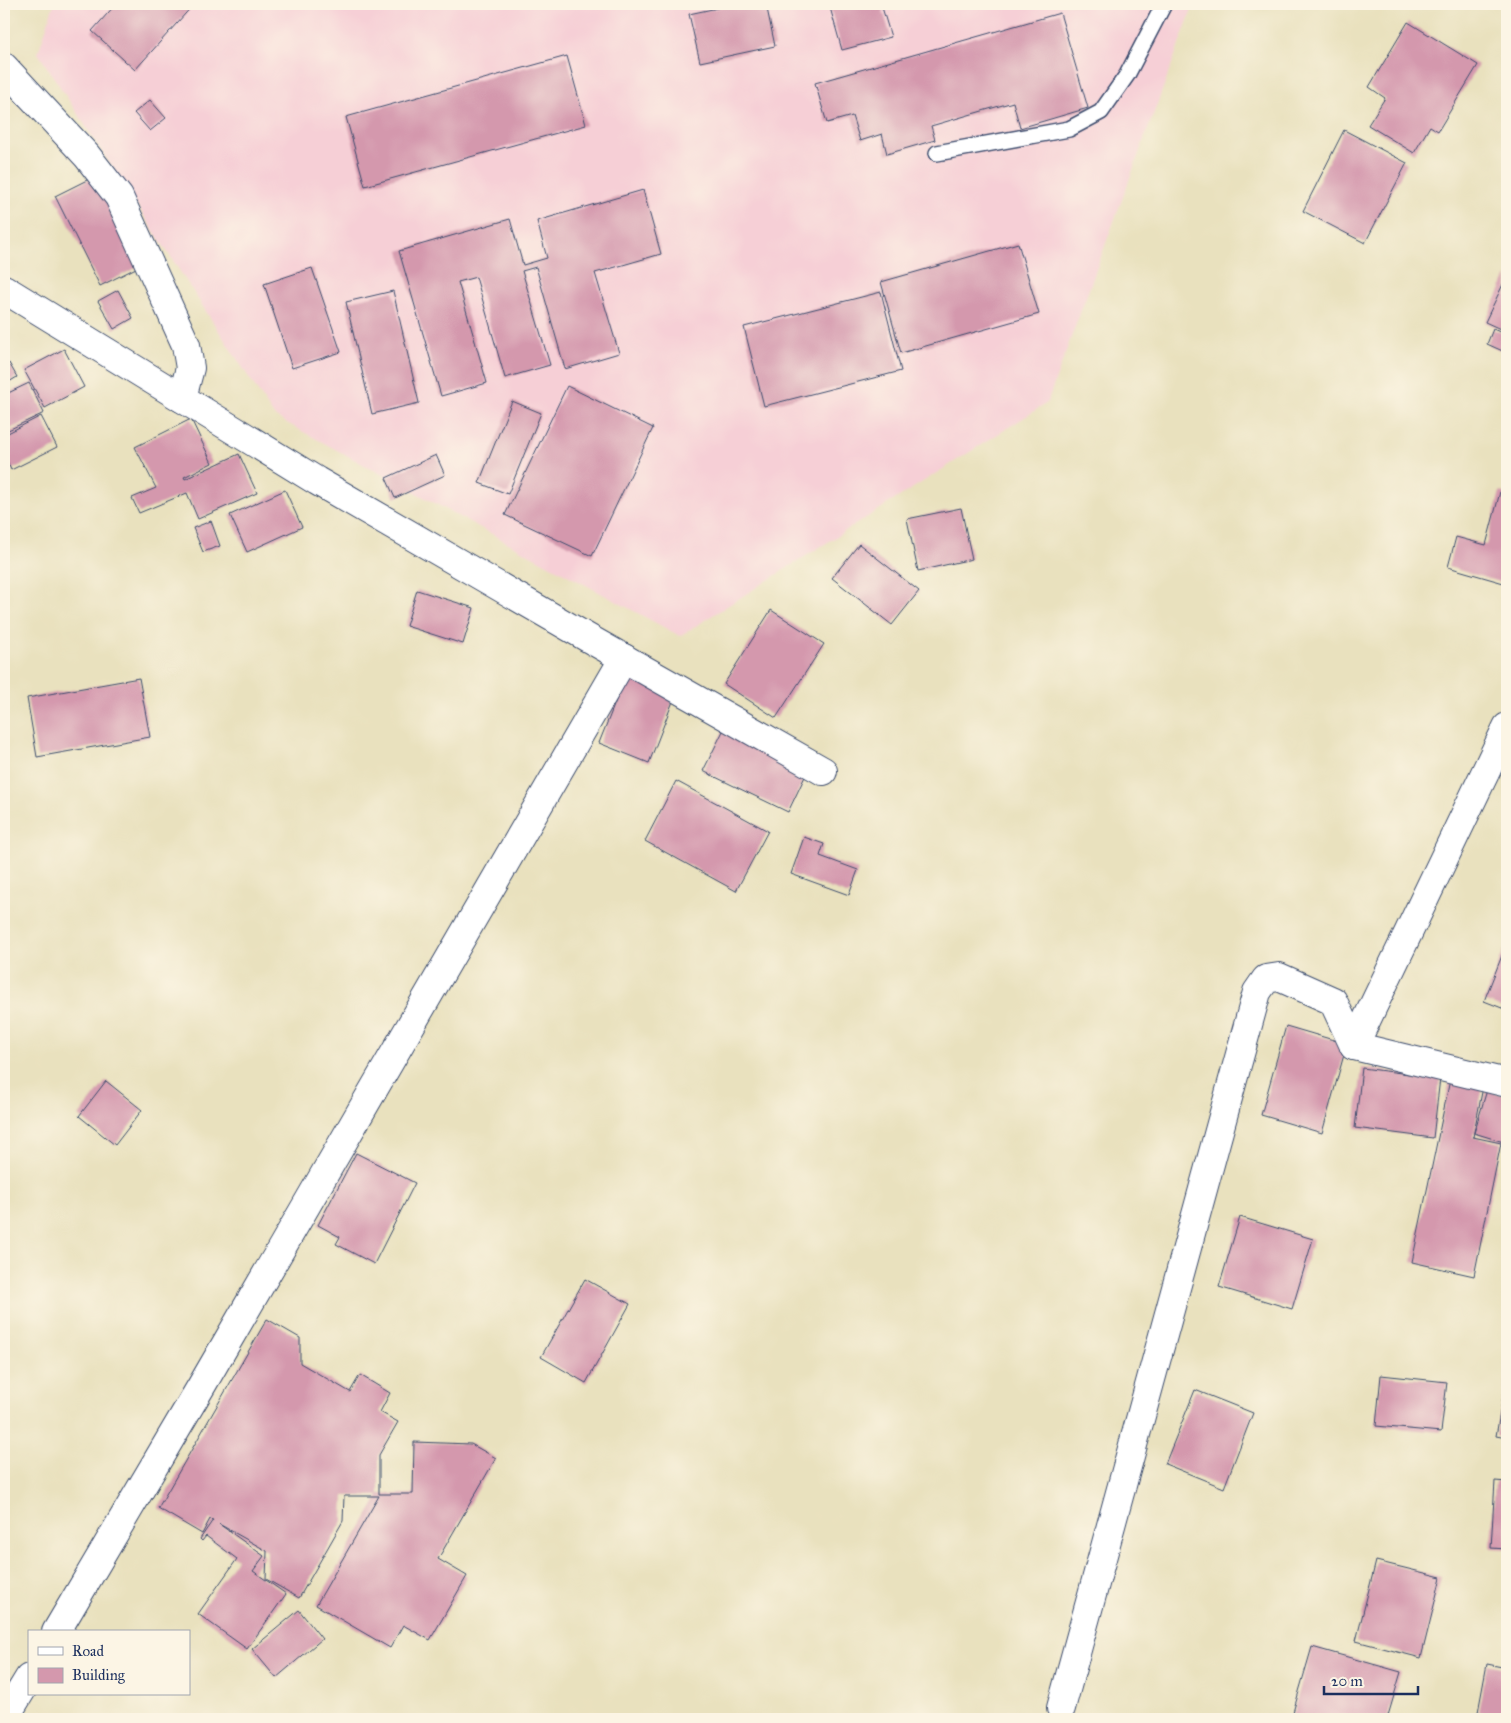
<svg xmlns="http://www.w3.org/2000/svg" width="1511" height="1723" font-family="'IM FELL Great Primer',serif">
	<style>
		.built { fill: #f6cfd6 }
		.building { fill: #d498ad }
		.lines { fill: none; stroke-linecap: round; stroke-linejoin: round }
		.service-casing { stroke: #3a4a6c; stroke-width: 18 }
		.minor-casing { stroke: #3a4a6c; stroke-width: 30 }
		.service { stroke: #fff; stroke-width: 15 }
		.minor { stroke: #fff; stroke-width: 28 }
	</style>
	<rect width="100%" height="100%" fill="#fcf5e5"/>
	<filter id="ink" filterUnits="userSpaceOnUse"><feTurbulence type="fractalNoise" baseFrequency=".02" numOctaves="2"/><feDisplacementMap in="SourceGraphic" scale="10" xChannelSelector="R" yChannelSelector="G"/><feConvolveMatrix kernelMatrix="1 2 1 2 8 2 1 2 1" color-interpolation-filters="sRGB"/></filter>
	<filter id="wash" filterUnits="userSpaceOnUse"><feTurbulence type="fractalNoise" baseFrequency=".0096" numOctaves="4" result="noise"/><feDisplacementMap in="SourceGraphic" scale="20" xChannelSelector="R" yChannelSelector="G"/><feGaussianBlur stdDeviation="1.12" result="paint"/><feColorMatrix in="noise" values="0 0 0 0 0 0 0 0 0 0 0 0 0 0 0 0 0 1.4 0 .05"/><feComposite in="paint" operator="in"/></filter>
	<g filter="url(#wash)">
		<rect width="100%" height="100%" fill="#e9e1be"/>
		<path class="built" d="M54 4H1194L1047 403 680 636 274 416 38 53Z"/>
		<g id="blocks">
			<g class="building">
				<path d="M116 4H194L135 70 92 31Z"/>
				<path d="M736 4H766L775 46 700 62 689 14Z"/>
				<path d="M829 4H881L891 37 842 50Z"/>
				<path d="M1060 13 1088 108 1020 128 1013 102 931 126 935 140 887 154 882 134 860 141 852 116 827 123 815 83Z"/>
				<path d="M1408 22 1478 65 1438 131 1430 126 1414 153 1368 125 1385 98 1369 87Z"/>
				<path d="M567 56 586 125 365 186 346 117Z"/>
				<path d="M150 100 166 118 150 131 134 113Z"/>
				<path d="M1344 130 1407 163 1365 243 1303 211Z"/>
				<path d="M99 174 144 264 100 286 55 196Z"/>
				<path d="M643 190 661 254 595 273 619 353 565 369 536 267 522 271 550 365 505 378 476 277 458 282 487 383 441 396 399 251 510 219 523 265 547 258 537 221Z"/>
				<path d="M1018 243 1039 314 901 353 881 282Z"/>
				<path d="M312 268 341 352 292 368 264 284Z"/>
				<path d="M1507 276V332L1485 322Z"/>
				<path d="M118 290 133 318 114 329 98 301Z"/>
				<path d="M393 291 419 403 372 414 346 302Z"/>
				<path d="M881 292 901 371 764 406 744 327Z"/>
				<path d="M1493 329 1507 335V353L1487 344Z"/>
				<path d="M64 349 84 387 45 408 24 370Z"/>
				<path d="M9 363 17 377 4 385V366Z"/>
				<path d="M29 383 44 413 4 432V395Z"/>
				<path d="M567 386 653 428 592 556 505 515Z"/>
				<path d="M512 401 541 413 508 494 479 483Z"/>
				<path d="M41 416 57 447 11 470 4 454V435Z"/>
				<path d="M191 419 212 463 184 477 185 479 239 454 257 493 198 519 187 493 139 513 132 498 156 488 135 447Z"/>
				<path d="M436 455 445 475 395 498 386 478Z"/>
				<path d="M285 490 302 527 247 552 230 515Z"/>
				<path d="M1500 492 1507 494V584L1448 567 1456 537 1486 545Z"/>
				<path d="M961 508 972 559 918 571 907 519Z"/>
				<path d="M211 521 220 546 203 552 193 528Z"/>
				<path d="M859 544 919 591 892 625 832 578Z"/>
				<path d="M417 590 474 608 463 644 406 626Z"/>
				<path d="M771 610 824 644 776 718 724 684Z"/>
				<path d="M633 658 682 678 649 763 599 743Z"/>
				<path d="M139 678 150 737 37 757 27 698Z"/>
				<path d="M726 725 810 766 788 812 703 771Z"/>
				<path d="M676 781 768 831 736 891 645 841Z"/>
				<path d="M804 837 824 844 820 856 858 870 849 895 791 874Z"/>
				<path d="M1507 943V1010L1484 1001Z"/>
				<path d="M1286 1026 1347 1044 1322 1133 1261 1115Z"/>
				<path d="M1362 1068 1440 1078 1433 1138 1355 1128Z"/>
				<path d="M1451 1075 1484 1082 1473 1137 1501 1143 1474 1276 1412 1262Z"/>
				<path d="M106 1081 142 1110 115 1145 79 1116Z"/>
				<path d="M1487 1090 1507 1096V1143L1474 1133Z"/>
				<path d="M356 1153 415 1183 374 1264 336 1244 340 1237 318 1225Z"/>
				<path d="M1240 1217 1313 1239 1292 1309 1219 1287Z"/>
				<path d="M585 1279 630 1304 586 1383 541 1357Z"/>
				<path d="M267 1319 300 1338V1363L350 1392 360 1375 390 1393 380 1412 398 1422 379 1455V1494H413L414 1442 471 1444 496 1458 438 1559 467 1576 430 1640 403 1625 390 1648 316 1605 379 1496H344L343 1521 299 1598 266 1579 267 1551 219 1524 264 1556 253 1571 286 1594 247 1649 198 1614 237 1559 206 1536 202 1541 200 1539 213 1520 210 1519 202 1534 158 1508Z"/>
				<path d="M1381 1375 1447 1382 1441 1432 1376 1426Z"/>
				<path d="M1506 1379 1507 1380V1438L1496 1436Z"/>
				<path d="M1195 1390 1253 1413 1224 1488 1165 1464Z"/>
				<path d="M1495 1481 1507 1482V1549L1491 1548Z"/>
				<path d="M1376 1561 1441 1577 1421 1658 1356 1641Z"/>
				<path d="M299 1610 322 1639 276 1678 252 1649Z"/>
				<path d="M1312 1647 1401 1672 1387 1719H1357L1342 1715 1340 1719H1291Z"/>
				<path d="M1487 1664 1507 1668V1695L1503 1717 1478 1712Z"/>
			</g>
		</g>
	</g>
	<g filter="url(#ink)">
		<use href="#blocks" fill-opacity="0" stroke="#3a4a6c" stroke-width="1"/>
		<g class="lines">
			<g class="service-casing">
				<path id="service" d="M937 153 1069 129 1101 112 1127 75 1164 4"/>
			</g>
			<g class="minor-casing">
				<g id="minor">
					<path d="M4 67 87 156 119 197 186 345 190 368 182 398"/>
					<path d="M4 289 317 481 588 638 823 771"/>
					<path d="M1354 1046 1507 727"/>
					<path d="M1354 1046 1507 1083"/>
					<path d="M56 1632 202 1385 624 658"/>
					<path d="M1061 1708 1257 992 1266 979 1279 977 1333 1001 1354 1046"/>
					<path d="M4 1719 29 1678"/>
				</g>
			</g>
			<use href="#service" class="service"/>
			<use href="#minor" class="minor"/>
		</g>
	</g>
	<rect width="1511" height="1723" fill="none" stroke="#fcf5e5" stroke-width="20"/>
	<rect x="28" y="1630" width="162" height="65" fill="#fcf5e5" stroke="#a2a6af"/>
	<rect x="38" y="1647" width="25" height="8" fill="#ffffff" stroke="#a2a6af"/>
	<text x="72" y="1656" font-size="15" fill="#1b2f5e">Road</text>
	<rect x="38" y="1668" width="25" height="15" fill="#d498ad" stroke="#a2a6af"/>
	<text x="72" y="1680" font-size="15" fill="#1b2f5e">Building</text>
	<path d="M1324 1686v8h94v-8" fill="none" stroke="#1b2f5e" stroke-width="2.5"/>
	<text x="1331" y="1686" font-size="15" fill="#1b2f5e" stroke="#fcf5e5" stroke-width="4" paint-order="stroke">20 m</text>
</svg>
